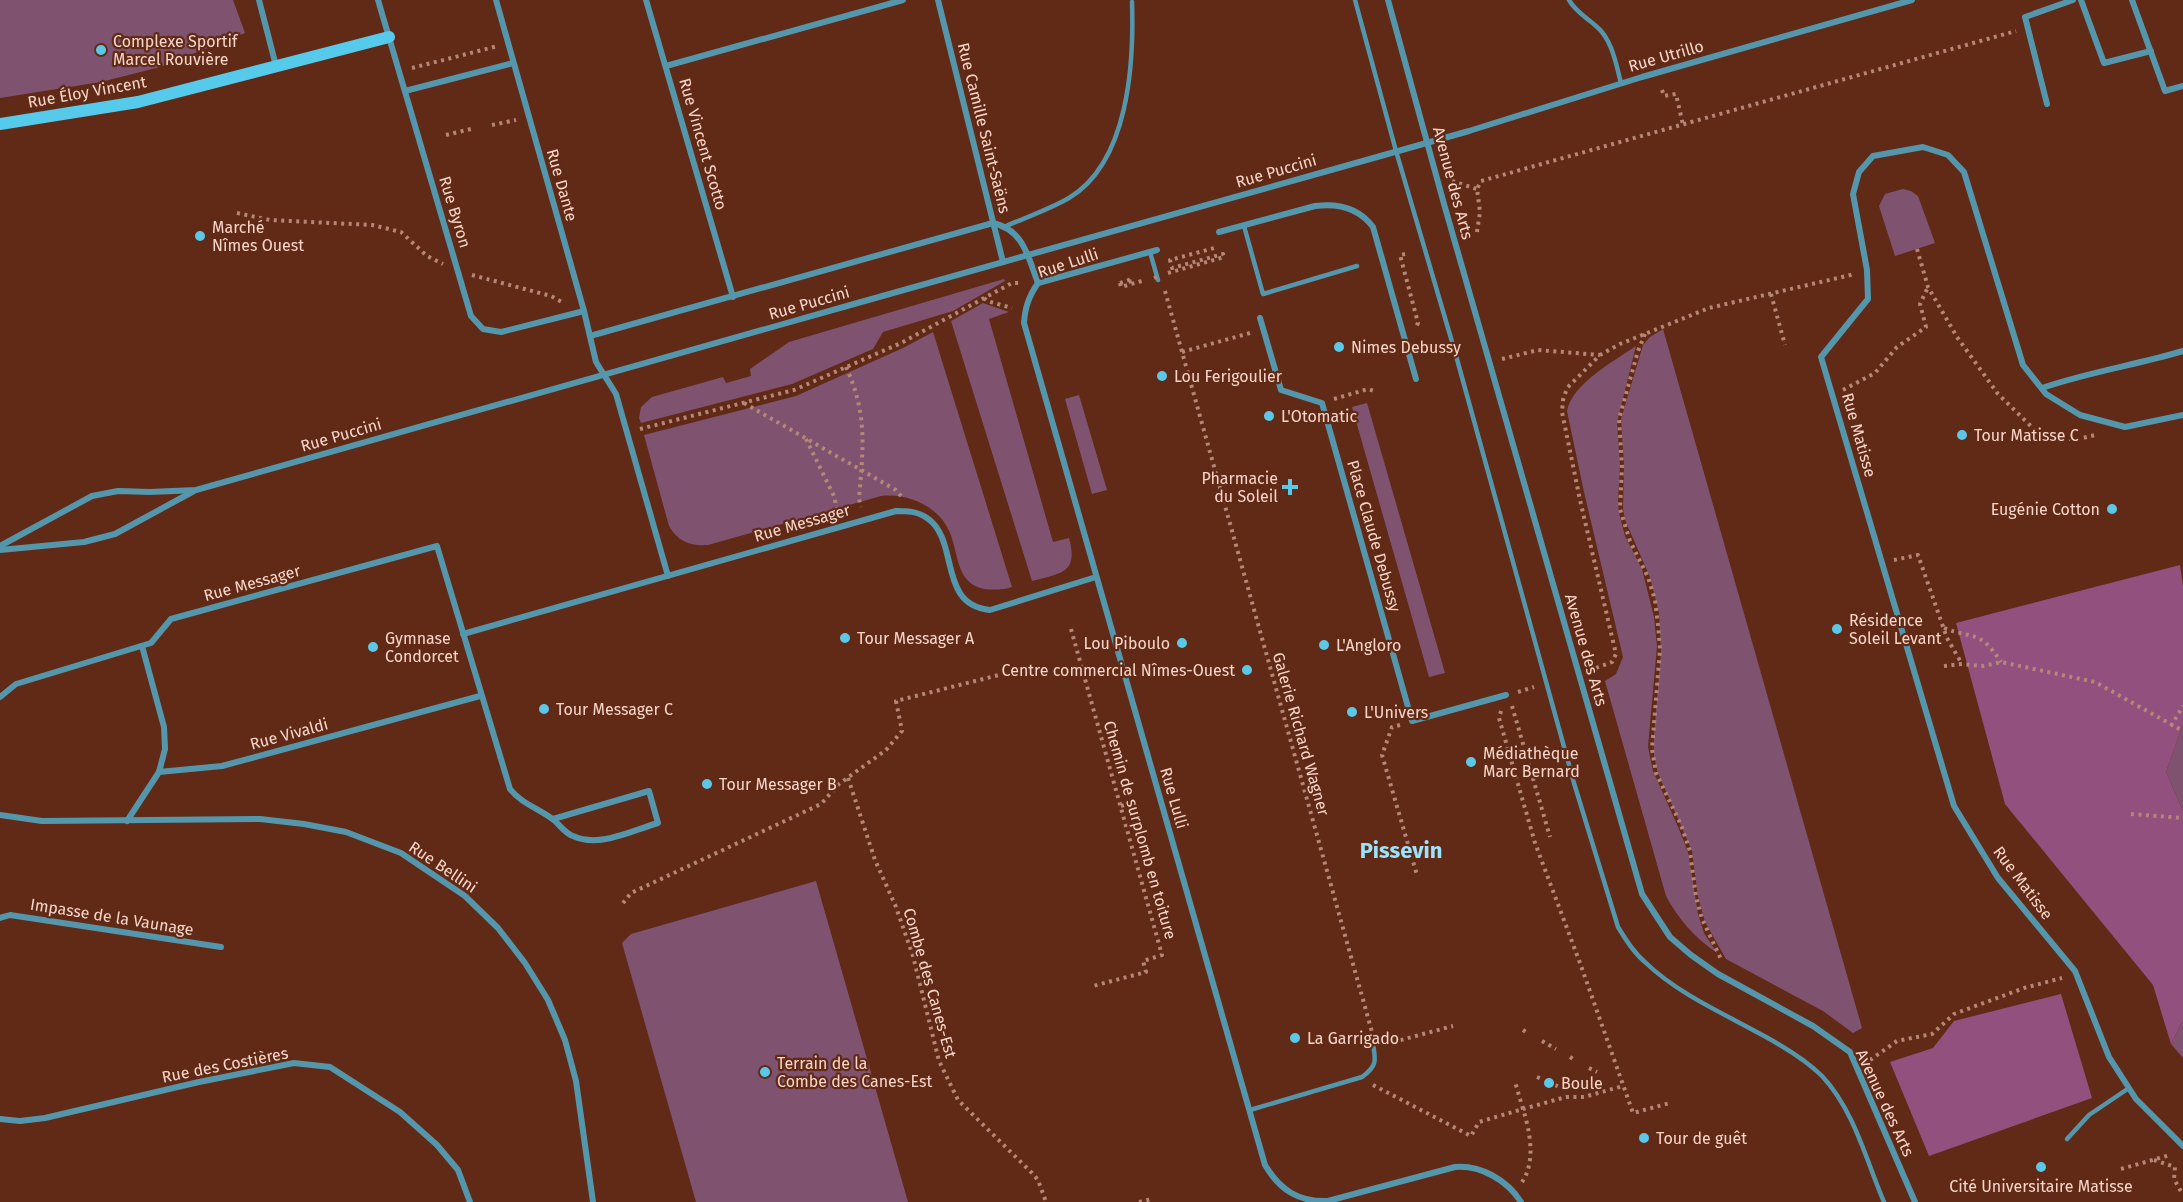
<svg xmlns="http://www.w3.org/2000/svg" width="2183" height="1202" font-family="'Fira Sans',sans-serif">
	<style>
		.green { fill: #7f5270 }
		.forest { fill: #92507e }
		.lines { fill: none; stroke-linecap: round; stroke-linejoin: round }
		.path { stroke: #b48778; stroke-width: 4; stroke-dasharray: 3 4.5; stroke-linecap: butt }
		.lane { stroke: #5497ac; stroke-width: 4.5 }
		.street { stroke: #5497ac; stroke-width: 6 }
		.secondary { stroke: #56caeb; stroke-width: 12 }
		.path-bridge { stroke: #b48778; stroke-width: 4; stroke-dasharray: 3 4.5; stroke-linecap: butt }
		.street-bridge { stroke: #5497ac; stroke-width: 6 }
		.poi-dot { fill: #5bc8e7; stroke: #612a16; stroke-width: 2 }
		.labels { text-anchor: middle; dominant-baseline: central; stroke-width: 4.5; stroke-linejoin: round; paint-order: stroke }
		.poi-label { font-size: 16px; fill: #f9d6ca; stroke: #612a16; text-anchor: start }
		.street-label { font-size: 16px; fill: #f9d6ca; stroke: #612a16 }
		.district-label { font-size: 22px; font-weight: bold; fill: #9ae4fb; stroke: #612a16 }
	</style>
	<rect width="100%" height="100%" fill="#612a16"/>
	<g class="green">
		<path d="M0 0H233L245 33 160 67 101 82 0 98Z"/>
		<path d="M1903 189 1911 191 1918 196 1935 243 1895 256 1879 206 1885 194Z"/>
		<path d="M1004 279 1005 281 953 311 883 332 873 349 792 384 641 423 639 418 641 407 652 397 723 377 726 383 751 376 750 369 789 342Z"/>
		<path d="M983 303 1009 312 989 319 1053 542 1069 538C1079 574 1060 573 1032 581L951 321Z"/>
		<path d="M1663 329 1862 1028 1853 1033 1823 1011 1726 959 1705 922 1698 897 1692 851 1658 773 1654 756V736L1661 652 1659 613 1650 577 1625 520 1623 509 1624 465 1621 419 1643 345 1650 337Z"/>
		<path d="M933 332 1012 587C1003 590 994 590 984 589 956 583 959 555 950 533 939 506 908 493 881 496L708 545C691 546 678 542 669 526L644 435 796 396 903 348Z"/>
		<path d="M1636 346 1617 422 1620 466 1618 501 1619 513 1625 536 1642 569 1654 617 1657 646 1648 747 1653 771 1679 829 1688 852 1698 914 1704 933 1717 953C1694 937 1679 920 1666 896L1605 681 1616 674 1623 657 1584 492 1567 411C1572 384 1614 361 1636 346Z"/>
		<path d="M1079 395 1107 490 1092 494 1065 399Z"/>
		<path d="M1367 403 1445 673 1429 677 1352 407Z"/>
		<path d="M2183 724V811L2166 772Z"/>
		<path d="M816 881 908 1202H696L622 943 631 934Z"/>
		<path d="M2183 1020V1058L2171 1044Z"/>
	</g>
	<g class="forest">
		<path d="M2180 565 2183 586V724L2166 772 2183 811V1020L2171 1044 2153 985 2005 804 1956 623Z"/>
		<path d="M2061 994 2092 1098 1929 1156 1890 1062 1933 1048 1954 1021Z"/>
	</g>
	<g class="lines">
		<g class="path">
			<path d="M412 68 498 46"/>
			<path d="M1662 90 1664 96 1676 94 1683 125"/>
			<path d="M492 125 516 120"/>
			<path d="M446 135 471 129"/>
			<path d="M1452 181 1477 189"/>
			<path d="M237 213 270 220 372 225 401 232 427 256 443 264"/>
			<path d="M1477 232 1480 212 1477 189 1481 181 2016 31"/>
			<path d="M1917 249 1928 287 1957 337 1998 394 2037 432 2075 440 2095 435"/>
			<path d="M1405 254 1400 255 1418 323 1416 327"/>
			<path d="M1168 273 1224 257 1223 254 1172 268 1170 260 1218 247"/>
			<path d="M472 275 551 296 562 302"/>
			<path d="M1120 283 1121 287 1145 280"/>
			<path d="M1120 283 1132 279V281L1128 282"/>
			<path d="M1165 291 1372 1032"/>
			<path d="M1771 294 1785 345"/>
			<path d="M984 298 987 301 1012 308"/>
			<path d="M1645 334 1638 351 1619 419 1622 467 1620 509 1630 541 1648 577 1655 600 1658 625 1660 649 1652 749 1656 773 1681 825 1690 851 1696 897 1702 919 1721 959"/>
			<path d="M1182 352 1250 333"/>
			<path d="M1502 359 1538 350 1600 355"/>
			<path d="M846 367C868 415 863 449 859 499L861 507"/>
			<path d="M1843 390 1875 373 1897 347 1926 327 1920 304 1928 287"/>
			<path d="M1334 399 1368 389 1377 392"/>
			<path d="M744 403 896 490 902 497"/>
			<path d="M640 429 794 390 901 343 1012 283H1022"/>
			<path d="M806 439 834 496 838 514"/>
			<path d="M1894 560 1918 555 1947 638 1962 664"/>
			<path d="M1944 628C1975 640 1979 629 2001 662"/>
			<path d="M1071 629 1162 955 1143 961 1146 972 1093 986"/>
			<path d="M1944 666 1962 664 1983 666 2001 662 2095 682 2183 731"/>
			<path d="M1596 668 1612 662 1616 654 1580 500 1562 412 1563 400 1567 388 1600 355 1620 344 1709 308 1855 274"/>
			<path d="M1518 692 1534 687"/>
			<path d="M1512 706 1550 837"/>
			<path d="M1501 711 1499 718 1535 843 1580 963 1633 1113 1670 1103"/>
			<path d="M1400 725 1392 727 1382 755 1417 875"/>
			<path d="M2171 726 2183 706"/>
			<path d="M848 778 875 860 896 907 913 956 939 1061 958 1100 1032 1173 1038 1180 1046 1202"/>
			<path d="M1121 806 1128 804 1130 807 1127 809"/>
			<path d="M2131 814 2183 818"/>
			<path d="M623 903 631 893 821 804 839 784 886 750 902 731 896 701 1007 673"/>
			<path d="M1523 1030 1529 1034"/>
			<path d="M1542 1041 1556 1049"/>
			<path d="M1386 1044 1453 1026"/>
			<path d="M1570 1057 1576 1061"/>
			<path d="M1870 1060 1897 1041 1932 1034 1954 1014 2024 988 2062 978"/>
			<path d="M1589 1068 1597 1072"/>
			<path d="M1537 1077 1542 1079"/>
			<path d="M1373 1085 1471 1136 1479 1122 1523 1109 1515 1082"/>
			<path d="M1555 1085 1568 1091"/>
			<path d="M2154 1160 2175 1167 2174 1179 2183 1195"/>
			<path d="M2121 1169 2170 1155"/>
			<path d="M1522 1182C1536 1162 1530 1131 1523 1109L1566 1097H1584L1623 1086"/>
			<path d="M1139 1202 1152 1199"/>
		</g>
		<g class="lane">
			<path d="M1355 0 1396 151 1455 352 1574 783 1618 927C1626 940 1634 953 1646 963 1678 994 1727 1015 1766 1037 1786 1048 1806 1060 1822 1076 1854 1110 1866 1160 1884 1202"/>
			<path d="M1569 0C1576 12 1586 17 1596 26 1612 39 1616 64 1621 83"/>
			<path d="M1006 226C1027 217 1050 209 1069 198 1129 162 1134 63 1132 2"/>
			<path d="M1244 226 1263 294 1357 266"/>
			<path d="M1150 252 1158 280"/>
			<path d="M1250 1110 1362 1077C1377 1066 1376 1061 1373 1044"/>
			<path d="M2067 1139 2089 1115 2129 1088"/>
		</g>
		<g class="street">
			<path d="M259 0 276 66"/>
			<path d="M378 0 471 316 483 329 501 332 584 311"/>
			<path d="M496 0 584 311 596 362 616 394 668 576"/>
			<path d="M646 0 733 297"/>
			<path d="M938 0 1003 262"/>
			<path d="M1388 0 1444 204 1642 894 1670 937 1691 955 1718 974 1813 1026 1850 1052 1915 1202"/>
			<path d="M2081 0 2104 63 2151 51"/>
			<path d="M2132 0 2165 91 2183 86"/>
			<path d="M666 66 903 0"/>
			<path d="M405 91 513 63"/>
			<path d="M2047 104 2025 17 2073 0"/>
			<path d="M1331 170 1469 131 1642 77 1912 0"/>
			<path d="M1219 232 1315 206C1338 203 1359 208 1373 227L1416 379"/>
			<path d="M1157 250 1038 283C1029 296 1025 307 1024 323L1265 1165C1280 1190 1298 1202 1328 1201L1455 1167C1481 1165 1507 1180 1521 1202"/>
			<path d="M1260 318 1281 390 1322 403 1412 721 1506 695"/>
			<path d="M590 336 993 223C1024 230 1028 257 1038 283"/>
			<path d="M2042 388C2088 372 2136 365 2183 351"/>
			<path d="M2183 415 2125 427 2080 415 2046 394 2023 365 1964 172 1948 155 1923 147 1873 156 1859 172 1853 194 1867 270 1868 299 1821 357 1954 806 1998 878 2075 971 2109 1057 2136 1099 2183 1146"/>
			<path d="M0 546 92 496 118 491 150 492 196 490 854 304"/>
			<path d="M0 550 84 542 115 534 194 491"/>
			<path d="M463 634 896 511C906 511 917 511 927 518 960 540 937 605 990 610L1096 577"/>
			<path d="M142 646 164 727 165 749 159 772"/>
			<path d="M0 697 16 684 151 643 171 619 437 546 510 789C521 803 537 808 551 818 559 823 564 833 573 836 599 848 631 831 658 823L649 791 553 819"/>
			<path d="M0 815 42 821 260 819 304 824 346 832 401 853 465 896 498 928 525 963 548 1000 565 1040 576 1081 593 1202"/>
			<path d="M127 821 159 772 222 766 480 696"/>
			<path d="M0 918 10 915 221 947"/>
			<path d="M0 1119 20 1121 45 1118 199 1082 294 1063 330 1067 400 1112 437 1145 458 1170 470 1202"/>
		</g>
		<path class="secondary" d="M0 124 138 102 389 37"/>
		<path class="path-bridge" d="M1154 278 1159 276"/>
		<path class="street-bridge" d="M854 304 1331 170"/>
	</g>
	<g class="poi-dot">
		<circle cx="101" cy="50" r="6"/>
		<circle cx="200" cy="236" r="6"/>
		<circle cx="1339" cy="347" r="6"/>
		<circle cx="1162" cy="376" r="6"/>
		<circle cx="1269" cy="416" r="6"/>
		<circle cx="1962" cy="435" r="6"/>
		<path d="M1287 478h6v6h6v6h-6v6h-6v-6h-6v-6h6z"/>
		<circle cx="2112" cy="509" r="6"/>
		<circle cx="1837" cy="629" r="6"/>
		<circle cx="845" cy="638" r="6"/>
		<circle cx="1182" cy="643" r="6"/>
		<circle cx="1324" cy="645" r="6"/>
		<circle cx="373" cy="647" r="6"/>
		<circle cx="1247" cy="670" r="6"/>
		<circle cx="544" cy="709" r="6"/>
		<circle cx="1352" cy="712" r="6"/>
		<circle cx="1471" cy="762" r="6"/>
		<circle cx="707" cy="784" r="6"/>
		<circle cx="1295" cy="1038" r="6"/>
		<circle cx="765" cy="1072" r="6"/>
		<circle cx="1549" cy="1083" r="6"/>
		<circle cx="1644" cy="1138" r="6"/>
		<circle cx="2041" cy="1167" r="6"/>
	</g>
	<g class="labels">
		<g class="poi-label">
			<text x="113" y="41">Complexe Sportif<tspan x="113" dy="18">Marcel Rouvière</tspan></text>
			<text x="212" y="227">Marché<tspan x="212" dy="18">Nîmes Ouest</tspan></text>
			<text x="1351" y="347">Nimes Debussy</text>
			<text x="1174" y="376">Lou Ferigoulier</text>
			<text x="1281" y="416">L'Otomatic</text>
			<text x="1974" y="435">Tour Matisse C</text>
			<text x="1278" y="478" text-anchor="end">Pharmacie<tspan x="1278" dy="18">du Soleil</tspan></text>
			<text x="2100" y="509" text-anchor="end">Eugénie Cotton</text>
			<text x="1849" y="620">Résidence<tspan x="1849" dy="18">Soleil Levant</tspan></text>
			<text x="385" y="638">Gymnase<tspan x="385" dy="18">Condorcet</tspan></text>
			<text x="857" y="638">Tour Messager A</text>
			<text x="1170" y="643" text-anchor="end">Lou Piboulo</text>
			<text x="1336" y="645">L'Angloro</text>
			<text x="1235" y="670" text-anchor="end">Centre commercial Nîmes-Ouest</text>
			<text x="556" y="709">Tour Messager C</text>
			<text x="1364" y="712">L'Univers</text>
			<text x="1483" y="753">Médiathèque<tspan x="1483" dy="18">Marc Bernard</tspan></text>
			<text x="719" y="784">Tour Messager B</text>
			<text x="1307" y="1038">La Garrigado</text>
			<text x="777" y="1063">Terrain de la<tspan x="777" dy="18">Combe des Canes-Est</tspan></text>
			<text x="1561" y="1083">Boule</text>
			<text x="1656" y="1138">Tour de guêt</text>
			<text x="2041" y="1186" text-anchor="middle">Cité Universitaire Matisse</text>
		</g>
		<g class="street-label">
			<text transform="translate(1666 56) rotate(-16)">Rue Utrillo</text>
			<text transform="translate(87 92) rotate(-10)">Rue Éloy Vincent</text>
			<text transform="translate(984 128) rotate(76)">Rue Camille Saint-Saëns</text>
			<text transform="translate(703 144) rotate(74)">Rue Vincent Scotto</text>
			<text transform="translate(1276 171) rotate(-16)">Rue Puccini</text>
			<text transform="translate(1453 183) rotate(75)">Avenue des Arts</text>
			<text transform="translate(562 185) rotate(74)">Rue Dante</text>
			<text transform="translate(455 212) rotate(73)">Rue Byron</text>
			<text transform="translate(1068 263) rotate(-18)">Rue Lulli</text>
			<text transform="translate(809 303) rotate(-16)">Rue Puccini</text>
			<text transform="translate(341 435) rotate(-16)">Rue Puccini</text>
			<text transform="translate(1859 435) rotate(74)">Rue Matisse</text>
			<text transform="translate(802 523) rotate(-16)">Rue Messager</text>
			<text transform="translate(1374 536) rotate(74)">Place Claude Debussy</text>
			<text transform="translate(252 583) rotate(-15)">Rue Messager</text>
			<text transform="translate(1586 650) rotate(74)">Avenue des Arts</text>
			<text transform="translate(289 734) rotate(-15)">Rue Vivaldi</text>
			<text transform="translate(1301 734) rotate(74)">Galerie Richard Wagner</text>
			<text transform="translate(1174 798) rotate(74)">Rue Lulli</text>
			<text transform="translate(1140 830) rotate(74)">Chemin de surplomb en toiture</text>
			<text transform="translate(443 867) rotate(34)">Rue Bellini</text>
			<text transform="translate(2023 883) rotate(53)">Rue Matisse</text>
			<text transform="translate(112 917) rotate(9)">Impasse de la Vaunage</text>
			<text transform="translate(930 983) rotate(74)">Combe des Canes-Est</text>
			<text transform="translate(225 1065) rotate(-11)">Rue des Costières</text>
			<text transform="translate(1885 1103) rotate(65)">Avenue des Arts</text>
		</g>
		<g class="district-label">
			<text x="1401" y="850">Pissevin</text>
		</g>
	</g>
</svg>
